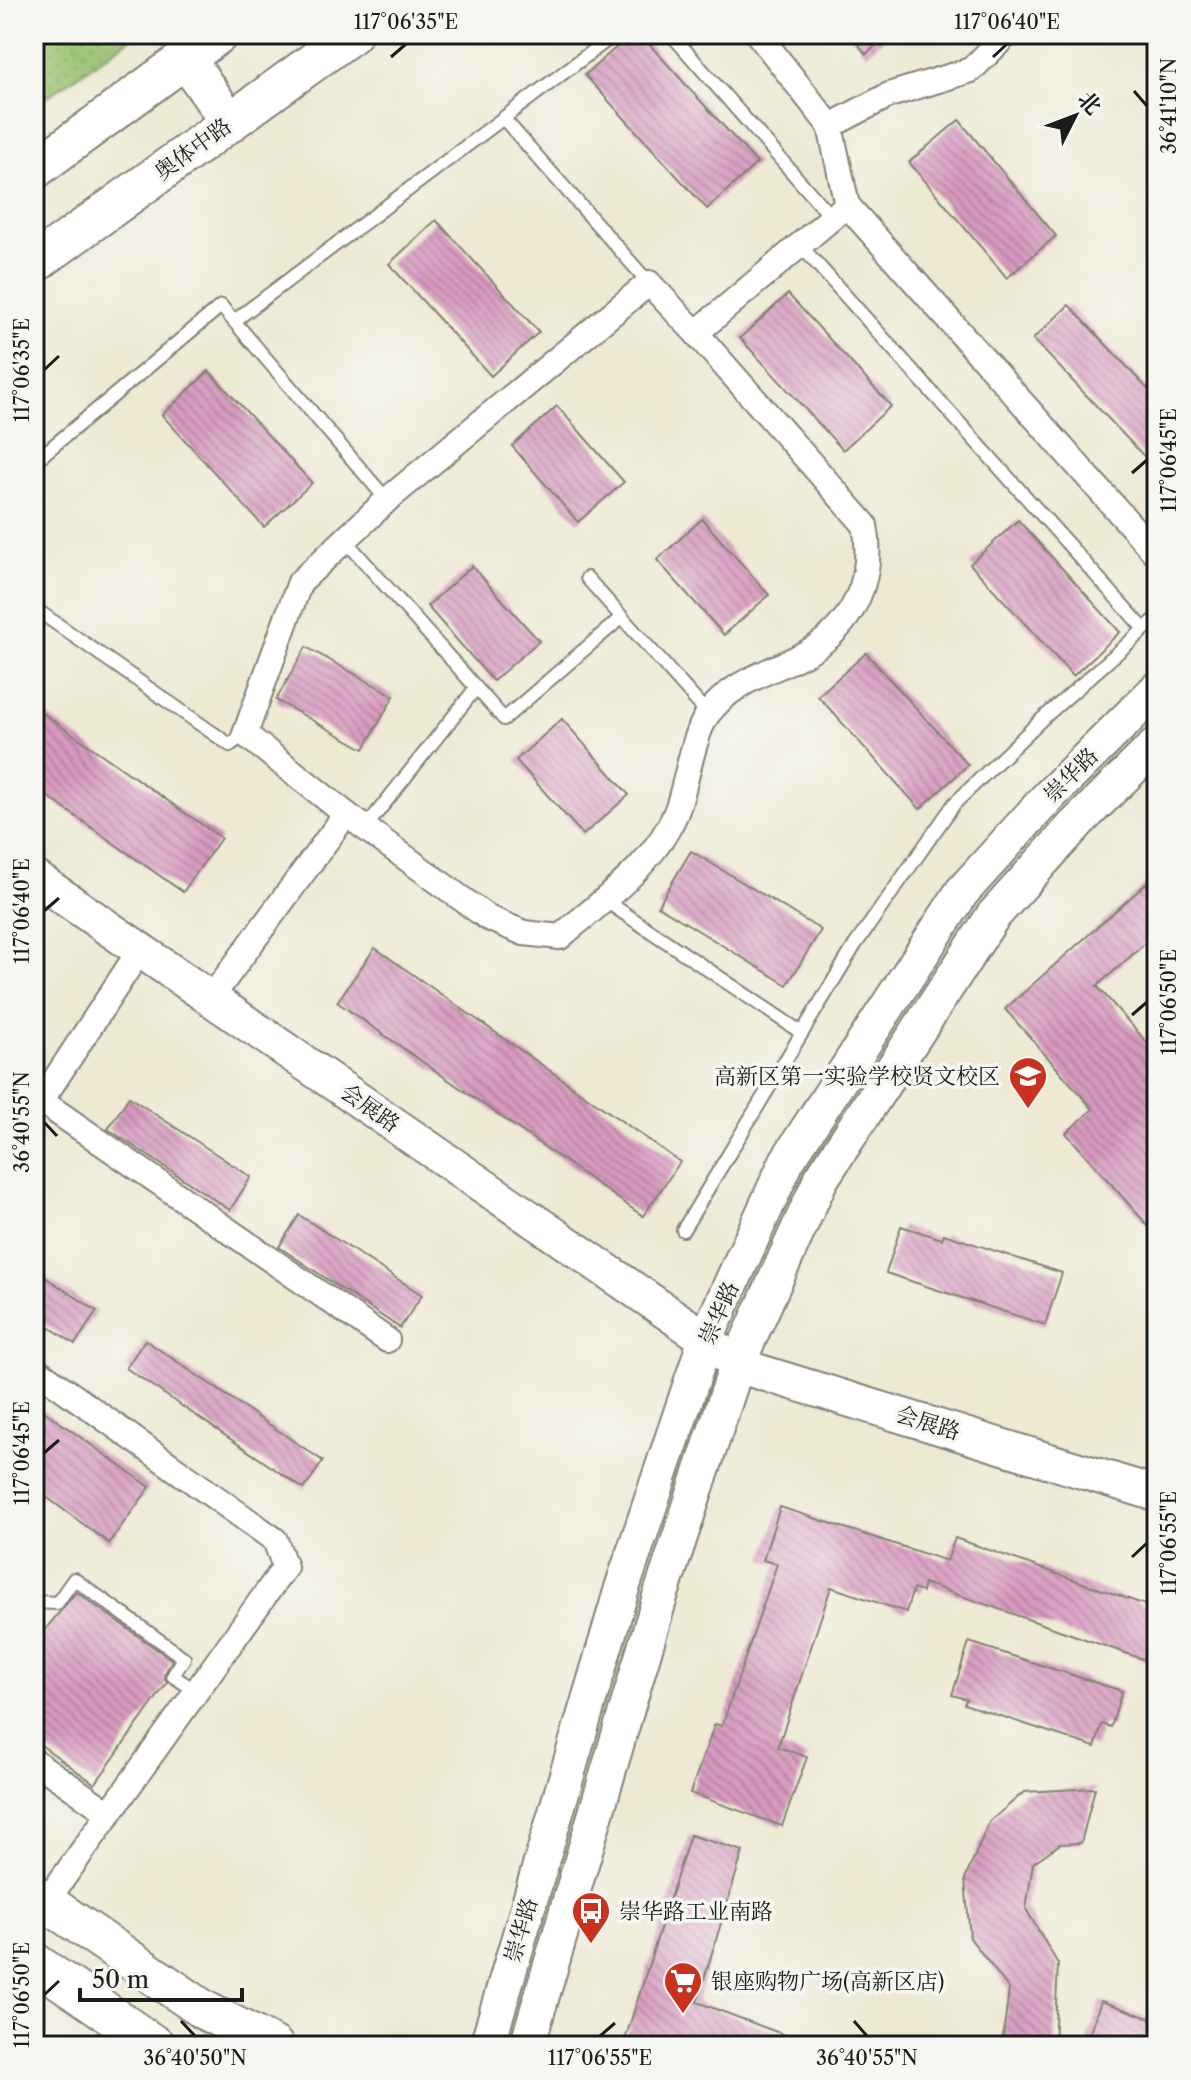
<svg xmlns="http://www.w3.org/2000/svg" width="1191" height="2080" font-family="'Libre Caslon Text','Noto Serif SC',serif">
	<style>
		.park { fill: url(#park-dots); stroke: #5a6e44; stroke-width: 2 }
		.building { fill: url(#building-back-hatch) }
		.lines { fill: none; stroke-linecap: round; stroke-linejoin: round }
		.lane-casing { stroke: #848277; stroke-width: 16 }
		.street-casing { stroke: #848277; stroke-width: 28 }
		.secondary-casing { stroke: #848277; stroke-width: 38 }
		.primary-casing { stroke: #848277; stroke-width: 42 }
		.lane { stroke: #fff; stroke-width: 12 }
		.street { stroke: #fff; stroke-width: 24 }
		.secondary { stroke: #fff; stroke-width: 34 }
		.primary { stroke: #fff; stroke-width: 38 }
		.ticks { fill: none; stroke: #1c1c1c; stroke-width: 3 }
		.labels { text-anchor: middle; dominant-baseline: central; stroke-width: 7; stroke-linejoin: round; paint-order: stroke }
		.street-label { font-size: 22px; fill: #1c1c1c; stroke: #f6f6f2 }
		.poi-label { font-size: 22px; fill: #1c1c1c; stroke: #f6f6f2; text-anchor: start }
		.neatline { fill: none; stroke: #1c1c1c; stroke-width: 3 }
		.ticks-label { font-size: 20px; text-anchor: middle; fill: #1c1c1c }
	</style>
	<defs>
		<pattern id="park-dots" width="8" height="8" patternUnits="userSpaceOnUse" patternTransform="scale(2)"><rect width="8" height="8" fill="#98c16d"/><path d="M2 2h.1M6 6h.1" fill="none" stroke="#82a55e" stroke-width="1.8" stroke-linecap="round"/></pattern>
		<pattern id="building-back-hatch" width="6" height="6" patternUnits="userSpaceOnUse" patternTransform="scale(2)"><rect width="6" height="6" fill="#d799bf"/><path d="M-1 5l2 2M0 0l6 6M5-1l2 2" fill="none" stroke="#ae7c9a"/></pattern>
	</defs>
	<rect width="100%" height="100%" fill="#f6f6f2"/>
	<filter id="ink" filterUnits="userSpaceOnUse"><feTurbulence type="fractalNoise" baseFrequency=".0125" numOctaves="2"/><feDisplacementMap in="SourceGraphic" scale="16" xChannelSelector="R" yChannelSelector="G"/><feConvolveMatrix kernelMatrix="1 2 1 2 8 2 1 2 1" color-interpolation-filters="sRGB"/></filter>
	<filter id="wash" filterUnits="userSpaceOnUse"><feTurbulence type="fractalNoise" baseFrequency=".006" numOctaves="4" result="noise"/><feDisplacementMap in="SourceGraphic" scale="32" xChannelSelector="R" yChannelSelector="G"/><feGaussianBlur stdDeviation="1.8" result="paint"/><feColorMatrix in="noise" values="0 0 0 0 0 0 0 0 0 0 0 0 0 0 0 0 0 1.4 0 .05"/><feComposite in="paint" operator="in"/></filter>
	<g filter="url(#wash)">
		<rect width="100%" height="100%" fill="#ede9d2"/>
		<path class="park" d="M34 34H137L34 106Z"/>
		<g id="blocks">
			<g class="building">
				<path d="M631 34H640L757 163 707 209 585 75Z"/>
				<path d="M850 34H890L866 54Z"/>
				<path d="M959 120 1056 236 1007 278 909 162Z"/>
				<path d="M436 220 539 332 491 376 389 264Z"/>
				<path d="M788 294 891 406 843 450 740 338Z"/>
				<path d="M1069 305 1157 399V470L1033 339Z"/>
				<path d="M209 371 312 483 264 527 162 415Z"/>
				<path d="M557 406 624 482 578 522 512 446Z"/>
				<path d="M702 519 769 595 724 635 657 560Z"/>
				<path d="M1018 520 1120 632 1073 676 970 564Z"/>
				<path d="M472 566 539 641 493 681 427 606Z"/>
				<path d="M306 647 394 696 364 749 276 700Z"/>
				<path d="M866 653 968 765 920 809 818 696Z"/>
				<path d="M34 707 221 838 183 892 34 787Z"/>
				<path d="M562 719 629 795 583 835 516 760Z"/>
				<path d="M691 851 821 930 787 985 658 906Z"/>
				<path d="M1157 874V933L1097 986 1157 1054V1236L1066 1133 1093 1109 1005 1009Z"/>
				<path d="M375 948 680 1162 643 1216 337 1002Z"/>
				<path d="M129 1097 251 1177 230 1210 108 1129Z"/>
				<path d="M299 1215 422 1295 400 1328 279 1247Z"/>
				<path d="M901 1226 942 1239 944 1234 1062 1273 1045 1325 886 1273Z"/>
				<path d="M34 1270 97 1311 75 1344 34 1317Z"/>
				<path d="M145 1340 323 1461 304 1489 126 1368Z"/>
				<path d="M34 1404 150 1487 109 1543 34 1488Z"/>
				<path d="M780 1507 947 1561 955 1538 1157 1609V1664L924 1583 922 1592 913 1589 906 1612 831 1587 778 1747 807 1757 782 1826 690 1793 715 1724 722 1726 777 1564 763 1560Z"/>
				<path d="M76 1592 172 1660 164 1675 167 1683 95 1784 34 1740V1624L44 1631Z"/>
				<path d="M969 1642 1122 1691 1111 1727 1102 1724 1095 1747 964 1704 967 1699 952 1695Z"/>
				<path d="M1095 1788 1081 1843 1060 1844 1033 1863 1026 1909 1058 1964 1054 2046H1002L1009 1989 970 1938 965 1879 989 1822 1024 1792Z"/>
				<path d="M690 1835 743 1851 697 2002 814 2046H623Z"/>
				<path d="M1101 2001 1157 2021V2046H1085Z"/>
			</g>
		</g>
	</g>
	<g filter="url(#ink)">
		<use href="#blocks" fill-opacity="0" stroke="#848277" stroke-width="2"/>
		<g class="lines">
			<g class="lane-casing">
				<g id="lane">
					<path d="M671 34 832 218"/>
					<path d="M504 119 649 283"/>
					<path d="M800 245 1144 629"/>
					<path d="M234 321 615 34"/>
					<path d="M34 462 221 306 387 500"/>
					<path d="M345 540 504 719 622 617"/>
					<path d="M587 578 708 714"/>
					<path d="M34 608 230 745 245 734"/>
					<path d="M365 828 476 688"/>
					<path d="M603 899 802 1033"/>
					<path d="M683 1230 855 945 954 804 1041 720 1157 618"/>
					<path d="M34 1602 57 1603 74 1579 184 1658 173 1676 196 1691"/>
				</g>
			</g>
			<g class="street-casing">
				<g id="street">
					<path d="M758 34 830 126 847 205 1157 555"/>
					<path d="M830 126 889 95 971 70 1007 34"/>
					<path d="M696 333 865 525C875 578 854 626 806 653 772 672 733 680 708 714 693 735 687 781 678 807 659 861 602 901 560 937L524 933 488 918 346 814 245 734 300 582 387 500 649 283 696 333 847 205"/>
					<path d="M211 998 346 814"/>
					<path d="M34 1097 41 1101 140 950"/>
					<path d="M41 1101 387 1340"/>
					<path d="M34 1368 275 1540 285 1567 46 1902"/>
					<path d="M34 1761 109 1813"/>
				</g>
			</g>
			<g class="secondary-casing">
				<g id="secondary">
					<path d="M34 877 706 1339 737 1365 1157 1494"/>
					<path d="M487 2046 623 1585 706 1339 787 1161 962 892 1048 797 1157 689"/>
					<path d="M527 2046 660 1597 737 1365 821 1179 993 916 1076 824 1157 744"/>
				</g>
			</g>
			<g class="primary-casing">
				<g id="primary">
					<path d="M186 59 230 123"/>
					<path d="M34 170 219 34"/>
					<path d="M34 264 352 34"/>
					<path d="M34 1894 204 2010 274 2046"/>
					<path d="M34 1962 156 2046"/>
				</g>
			</g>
			<use href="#lane" class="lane"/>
			<use href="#street" class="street"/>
			<use href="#secondary" class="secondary"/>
			<use href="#primary" class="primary"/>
		</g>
	</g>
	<path class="ticks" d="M391 57 406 44M993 57 1007 44M1134 91 1147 106M44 370 59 356M1132 473 1147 460M44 911 59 898M1132 1015 1147 1002M44 1122 57 1136M44 1453 59 1440M1132 1557 1147 1543M44 1995 59 1981M181 2021 195 2036M854 2021 867 2036M600 2036 615 2023"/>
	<defs>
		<g id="school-pin" transform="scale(2)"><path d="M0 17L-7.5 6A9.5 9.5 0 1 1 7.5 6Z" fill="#c8321e" stroke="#f6f6f2"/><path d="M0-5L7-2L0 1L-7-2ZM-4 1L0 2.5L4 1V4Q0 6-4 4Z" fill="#fff"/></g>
		<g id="bus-pin" transform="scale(2)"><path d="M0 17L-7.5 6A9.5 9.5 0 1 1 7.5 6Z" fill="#c8321e" stroke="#f6f6f2"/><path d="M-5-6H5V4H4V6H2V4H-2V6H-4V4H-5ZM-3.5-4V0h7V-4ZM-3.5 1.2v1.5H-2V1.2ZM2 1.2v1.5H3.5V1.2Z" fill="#fff"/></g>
		<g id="supermarket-pin" transform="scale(2)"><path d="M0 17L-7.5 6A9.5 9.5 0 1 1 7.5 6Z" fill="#c8321e" stroke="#f6f6f2"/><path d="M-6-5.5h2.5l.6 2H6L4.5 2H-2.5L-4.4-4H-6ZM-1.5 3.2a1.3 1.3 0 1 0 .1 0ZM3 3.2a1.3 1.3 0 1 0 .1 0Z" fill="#fff"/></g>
	</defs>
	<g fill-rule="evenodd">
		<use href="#school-pin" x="1028" y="1076"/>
		<use href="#bus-pin" x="591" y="1911"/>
		<use href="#supermarket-pin" x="683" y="1981"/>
	</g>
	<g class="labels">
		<g class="street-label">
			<text transform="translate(193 149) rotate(-36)">奥体中路</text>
			<text transform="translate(1071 775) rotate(-45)">崇华路</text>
			<text transform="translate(370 1108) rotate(35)">会展路</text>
			<text transform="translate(719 1313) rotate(-66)">崇华路</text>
			<text transform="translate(928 1423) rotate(17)">会展路</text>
			<text transform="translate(521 1930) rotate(-74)">崇华路</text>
		</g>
		<g class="poi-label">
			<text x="1000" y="1076" text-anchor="end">高新区第一实验学校贤文校区</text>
			<text x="619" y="1911">崇华路工业南路</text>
			<text x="711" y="1981">银座购物广场(高新区店)</text>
		</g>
	</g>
	<rect width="1191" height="2080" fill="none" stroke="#f6f6f2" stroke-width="88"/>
	<g transform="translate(1075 116) rotate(48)" stroke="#f6f6f2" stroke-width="6" paint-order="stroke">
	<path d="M0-6L14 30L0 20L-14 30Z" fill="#1c1c1c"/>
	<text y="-12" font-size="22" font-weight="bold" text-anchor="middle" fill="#1c1c1c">北</text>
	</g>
	<path d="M80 1988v12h162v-12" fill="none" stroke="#1c1c1c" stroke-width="4"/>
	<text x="92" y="1988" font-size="24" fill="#1c1c1c" stroke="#f6f6f2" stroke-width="6" paint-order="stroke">50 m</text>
	<rect x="44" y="44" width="1103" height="1992" class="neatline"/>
	<g class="ticks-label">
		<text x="406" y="29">117°06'35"E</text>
		<text x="1007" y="29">117°06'40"E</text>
		<text transform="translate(1169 106) rotate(-90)" y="7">36°41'10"N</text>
		<text transform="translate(22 370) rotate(-90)" y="7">117°06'35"E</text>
		<text transform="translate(1169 460) rotate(-90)" y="7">117°06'45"E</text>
		<text transform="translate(22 911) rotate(-90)" y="7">117°06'40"E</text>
		<text transform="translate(1169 1002) rotate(-90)" y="7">117°06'50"E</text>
		<text transform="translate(22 1122) rotate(-90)" y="7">36°40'55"N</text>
		<text transform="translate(22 1453) rotate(-90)" y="7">117°06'45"E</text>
		<text transform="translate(1169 1543) rotate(-90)" y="7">117°06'55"E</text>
		<text transform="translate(22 1995) rotate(-90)" y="7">117°06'50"E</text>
		<text x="195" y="2065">36°40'50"N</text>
		<text x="600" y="2065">117°06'55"E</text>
		<text x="867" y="2065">36°40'55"N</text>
	</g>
</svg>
